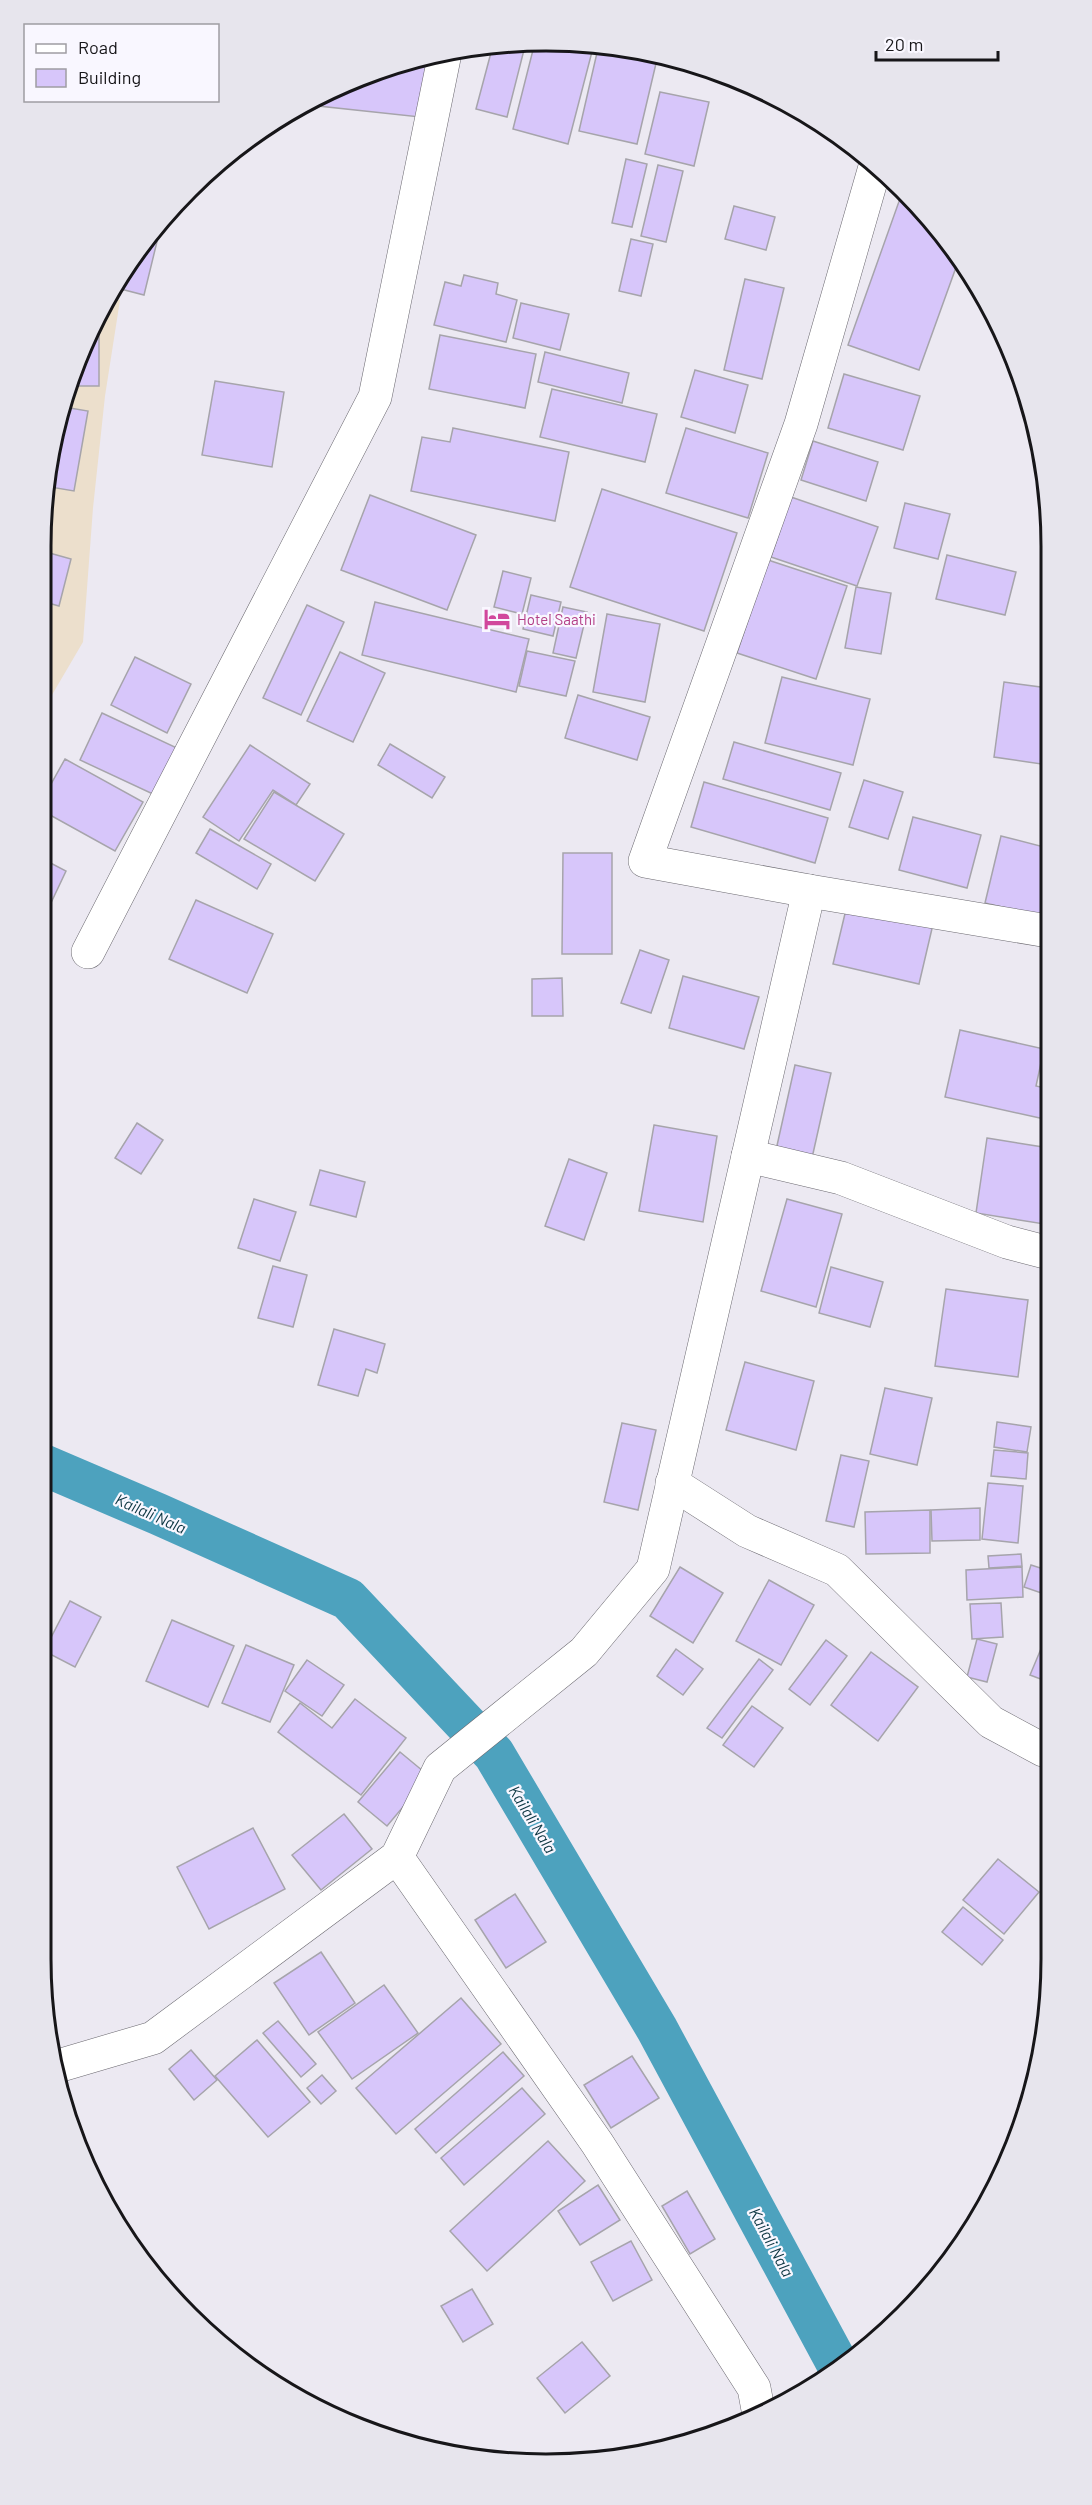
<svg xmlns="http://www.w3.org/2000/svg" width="1092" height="2505" font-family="Barlow,sans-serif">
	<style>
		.education { fill: #ecdfcc }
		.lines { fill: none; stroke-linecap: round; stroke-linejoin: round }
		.canal { stroke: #4da2be; stroke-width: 42 }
		.building { fill: #d7c6fa; stroke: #a6a4ab; stroke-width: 1.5 }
		.minor-casing { stroke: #6b6970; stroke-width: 34 }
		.minor { stroke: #fff; stroke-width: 33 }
		.labels { text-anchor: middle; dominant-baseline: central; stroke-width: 4.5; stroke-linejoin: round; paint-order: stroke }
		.hotel-label { font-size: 15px; fill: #b23c85; stroke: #f9f7ff; text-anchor: start }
		.water-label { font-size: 16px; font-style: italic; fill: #0d3642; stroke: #f9f7ff }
		.rim { fill: none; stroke: #171619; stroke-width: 3 }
	</style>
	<rect width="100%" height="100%" fill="#ece9f2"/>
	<path class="education" d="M105 300H120L105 396 93 508 83 642 49 700 41 697V546L67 383Z"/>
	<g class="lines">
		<path class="canal" d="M41 1464 158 1514 348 1599 494 1754 657 2029 838 2365"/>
	</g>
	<g class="building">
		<path d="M513 42H526L507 117 476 109 493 45Z"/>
		<path d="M535 42 594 44 568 144 513 129Z"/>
		<path d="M599 44 612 45 658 55 637 144 579 131Z"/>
		<path d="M427 56 420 117 309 105 310 101 323 92 416 58Z"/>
		<path d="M678 60 709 67 727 78 677 67Z"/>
		<path d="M660 92 709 102 694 166 645 154Z"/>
		<path d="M626 159 647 164 632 227 612 223Z"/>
		<path d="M658 165 683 171 666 242 641 236Z"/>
		<path d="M902 193 947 238 959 259 919 370 848 345Z"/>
		<path d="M734 206 775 217 766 250 725 239Z"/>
		<path d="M163 217 144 295 113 287Z"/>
		<path d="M631 239 653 244 641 296 619 291Z"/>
		<path d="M464 275 498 283 496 294 517 300 506 342 434 325 445 282 461 286Z"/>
		<path d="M745 279 784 288 762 379 724 370Z"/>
		<path d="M521 303 569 314 560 350 513 338Z"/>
		<path d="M99 315V386H67V383Z"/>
		<path d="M440 335 536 354 525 408 429 389Z"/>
		<path d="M545 352 629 373 622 403 538 382Z"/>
		<path d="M695 370 748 385 735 433 681 417Z"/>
		<path d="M844 374 920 396 903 450 828 428Z"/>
		<path d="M215 381 284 392 272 467 202 455Z"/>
		<path d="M552 389 657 414 645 462 540 437Z"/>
		<path d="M64 407 88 411 74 491 50 487Z"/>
		<path d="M453 428 569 452 555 521 411 491 422 437 450 442Z"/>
		<path d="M686 428 768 453 748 518 666 493Z"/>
		<path d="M813 441 878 462 866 501 801 480Z"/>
		<path d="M602 489 737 533 704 631 570 587Z"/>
		<path d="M370 495 476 535 447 610 341 570Z"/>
		<path d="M791 497 878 527 857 586 771 557Z"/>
		<path d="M905 503 950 514 938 559 894 548Z"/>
		<path d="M47 505 53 507 41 551V546Z"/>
		<path d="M46 552 71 559 59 606 41 601V571Z"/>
		<path d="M947 555 1016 572 1005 615 936 599Z"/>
		<path d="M768 560 847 586 816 679 737 653Z"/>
		<path d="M503 571 531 578 522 614 494 607Z"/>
		<path d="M856 587 891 593 881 654 845 648Z"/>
		<path d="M531 595 561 602 553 636 523 629Z"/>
		<path d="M375 602 529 639 516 692 362 655Z"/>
		<path d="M307 605 344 622 301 715 263 698Z"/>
		<path d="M563 607 587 612 576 658 553 653Z"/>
		<path d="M607 614 660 624 645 702 593 692Z"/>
		<path d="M527 651 575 661 566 696 519 686Z"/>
		<path d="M340 652 385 673 353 742 307 721Z"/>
		<path d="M135 657 191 684 167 733 111 705Z"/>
		<path d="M782 677 870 699 853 765 765 743Z"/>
		<path d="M1004 682 1048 688V765L994 757Z"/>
		<path d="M578 695 650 717 637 760 565 738Z"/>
		<path d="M102 713 177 748 155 795 80 760Z"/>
		<path d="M734 742 841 773 830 810 723 779Z"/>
		<path d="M390 744 445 777 432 798 378 765Z"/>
		<path d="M250 745 310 784 296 805 273 790 239 841 203 817Z"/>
		<path d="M65 759 143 802 115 851 41 810V802Z"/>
		<path d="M864 780 903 792 888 839 849 827Z"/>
		<path d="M704 782 828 818 815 863 691 827Z"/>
		<path d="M274 792 344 834 315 881 244 839Z"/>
		<path d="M913 817 981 835 967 888 899 870Z"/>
		<path d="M210 829 271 864 257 889 196 853Z"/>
		<path d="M1001 836 1048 848V918L985 903Z"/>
		<path d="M563 853H612V954H562Z"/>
		<path d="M41 858 66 871 41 924Z"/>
		<path d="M196 900 273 934 247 993 169 959Z"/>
		<path d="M848 901 934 920 919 984 833 964Z"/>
		<path d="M640 950 669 960 651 1013 621 1003Z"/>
		<path d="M683 976 759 997 744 1049 669 1028Z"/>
		<path d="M562 978 563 1016H532V979Z"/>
		<path d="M960 1030 1044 1049 1036 1086 1049 1089V1120L945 1097Z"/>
		<path d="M795 1065 831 1073 812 1158 776 1150Z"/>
		<path d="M137 1123 163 1140 141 1174 115 1158Z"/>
		<path d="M654 1125 717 1136 703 1222 639 1211Z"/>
		<path d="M987 1138 1049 1148V1192L1044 1224 976 1213Z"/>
		<path d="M569 1159 607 1173 584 1240 545 1226Z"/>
		<path d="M320 1170 365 1182 356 1217 310 1205Z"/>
		<path d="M254 1199 296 1212 280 1261 238 1248Z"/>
		<path d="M787 1199 842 1214 816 1307 761 1291Z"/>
		<path d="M273 1266 307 1275 293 1327 258 1318Z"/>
		<path d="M831 1267 883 1282 870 1327 819 1313Z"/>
		<path d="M946 1289 1028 1300 1018 1377 935 1366Z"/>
		<path d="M334 1329 385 1344 377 1373 366 1369 358 1396 318 1385Z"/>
		<path d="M745 1362 814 1381 796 1450 726 1430Z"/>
		<path d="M885 1388 932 1398 917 1465 870 1454Z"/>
		<path d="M997 1422 1031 1427 1027 1452 994 1447Z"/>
		<path d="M622 1423 656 1430 638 1510 604 1502Z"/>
		<path d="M994 1450 1028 1453 1026 1479 991 1476Z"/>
		<path d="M841 1455 869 1461 854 1527 826 1521Z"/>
		<path d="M988 1483 1023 1486 1018 1543 982 1539Z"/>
		<path d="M980 1508V1540L932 1541 931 1510Z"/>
		<path d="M930 1510V1553L866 1554 865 1512Z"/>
		<path d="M1021 1554 1022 1566 989 1568 988 1556Z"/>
		<path d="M1031 1565 1050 1571V1596L1024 1587Z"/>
		<path d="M680 1567 723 1593 693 1643 650 1616Z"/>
		<path d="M1022 1567 1023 1597 967 1600 966 1570Z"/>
		<path d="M769 1580 814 1605 781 1665 736 1641Z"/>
		<path d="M70 1601 101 1617 75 1667 44 1651Z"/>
		<path d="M1001 1603 1003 1637 972 1639 970 1604Z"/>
		<path d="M172 1620 234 1646 208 1707 146 1681Z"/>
		<path d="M1051 1625V1683L1030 1675Z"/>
		<path d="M977 1639 997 1644 987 1682 967 1677Z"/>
		<path d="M826 1640 847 1656 810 1705 789 1689Z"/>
		<path d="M246 1645 294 1665 270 1722 222 1703Z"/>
		<path d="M676 1649 703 1669 683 1695 657 1676Z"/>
		<path d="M871 1652 918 1687 878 1741 831 1705Z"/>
		<path d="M759 1659 773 1670 722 1738 707 1728Z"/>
		<path d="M307 1660 344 1685 322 1716 285 1691Z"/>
		<path d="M355 1699 406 1738 361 1795 278 1732 300 1703 332 1728Z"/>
		<path d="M752 1706 783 1728 754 1767 723 1745Z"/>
		<path d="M400 1752 429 1776 387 1826 358 1802Z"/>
		<path d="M344 1814 372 1849 321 1890 292 1855Z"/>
		<path d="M253 1828 285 1889 209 1929 177 1867Z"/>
		<path d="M998 1859 1039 1892 1004 1934 963 1900Z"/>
		<path d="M515 1894 546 1942 506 1968 475 1920Z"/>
		<path d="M963 1907 1003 1940 982 1965 942 1932Z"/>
		<path d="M321 1952 355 2003 309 2035 274 1983Z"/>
		<path d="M384 1985 418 2033 352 2079 318 2032Z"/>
		<path d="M461 1998 501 2044 396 2134 356 2088Z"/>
		<path d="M278 2021 316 2064 301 2077 263 2033Z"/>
		<path d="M257 2040 310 2102 268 2137 215 2076Z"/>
		<path d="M191 2050 217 2080 194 2100 169 2069Z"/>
		<path d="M503 2052 524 2076 436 2153 415 2129Z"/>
		<path d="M632 2056 659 2098 611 2128 584 2085Z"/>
		<path d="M322 2075 336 2091 321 2104 307 2088Z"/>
		<path d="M522 2088 545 2114 464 2185 441 2158Z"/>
		<path d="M548 2141 585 2181 487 2271 450 2231Z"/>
		<path d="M598 2185 620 2220 580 2245 558 2211Z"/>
		<path d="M687 2191 715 2239 690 2254 662 2206Z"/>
		<path d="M631 2241 652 2280 613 2301 591 2262Z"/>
		<path d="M472 2289 493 2324 463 2342 441 2306Z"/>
		<path d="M582 2342 610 2376 565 2413 537 2378Z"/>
	</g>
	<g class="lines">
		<g class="minor-casing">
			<g id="minor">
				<path d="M809 891 1048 931"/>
				<path d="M88 952 375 397 445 53"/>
				<path d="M748 1156 841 1178 1007 1242 1049 1253"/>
				<path d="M672 1483 747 1531 837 1570 991 1722 1043 1750 1051 1751"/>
				<path d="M397 1857 597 2143 754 2388 759 2415"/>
				<path d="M58 2066 153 2038 397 1857 440 1768 584 1652 653 1569 809 891 645 861 801 424 875 167"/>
			</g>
		</g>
		<use href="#minor" class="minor"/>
	</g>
	<defs>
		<g id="hotel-bare" transform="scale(2.07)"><path d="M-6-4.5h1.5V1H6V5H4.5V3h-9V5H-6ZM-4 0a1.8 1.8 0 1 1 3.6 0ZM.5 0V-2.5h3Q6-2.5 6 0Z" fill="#d1479c" stroke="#f9f7ff" stroke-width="2.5" paint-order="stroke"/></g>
	</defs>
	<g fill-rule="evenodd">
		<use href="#hotel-bare" x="497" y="619"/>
	</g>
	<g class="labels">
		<g class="hotel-label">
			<text x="517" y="619">Hotel Saathi</text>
		</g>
		<g class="water-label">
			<text transform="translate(151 1513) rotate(24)">Kailali Nala</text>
			<text transform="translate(533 1819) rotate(59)">Kailali Nala</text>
			<text transform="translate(772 2242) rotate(62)">Kailali Nala</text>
		</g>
	</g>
	<path d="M0 0H1092V2505H0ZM546 51H546A495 495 0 0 1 1041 546V1959A495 495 0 0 1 546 2454H546A495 495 0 0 1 51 1959V546A495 495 0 0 1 546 51Z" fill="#e7e5ed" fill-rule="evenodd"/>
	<path class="rim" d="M546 51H546A495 495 0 0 1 1041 546V1959A495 495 0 0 1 546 2454H546A495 495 0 0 1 51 1959V546A495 495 0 0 1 546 51Z"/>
	<rect x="24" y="24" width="195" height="78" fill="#f9f7ff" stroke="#9f9da3" stroke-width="1.5"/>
	<rect x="36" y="44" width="30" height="9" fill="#ffffff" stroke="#9f9da3" stroke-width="1.5"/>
	<text x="78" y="54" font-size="18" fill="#171619">Road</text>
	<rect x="36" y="69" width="30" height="18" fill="#d7c6fa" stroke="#9f9da3" stroke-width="1.5"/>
	<text x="78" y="84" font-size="18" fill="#171619">Building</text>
	<path d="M876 51v9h122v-9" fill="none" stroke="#171619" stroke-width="3"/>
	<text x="885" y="51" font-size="18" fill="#171619" stroke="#f9f7ff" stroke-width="4.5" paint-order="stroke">20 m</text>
</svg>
